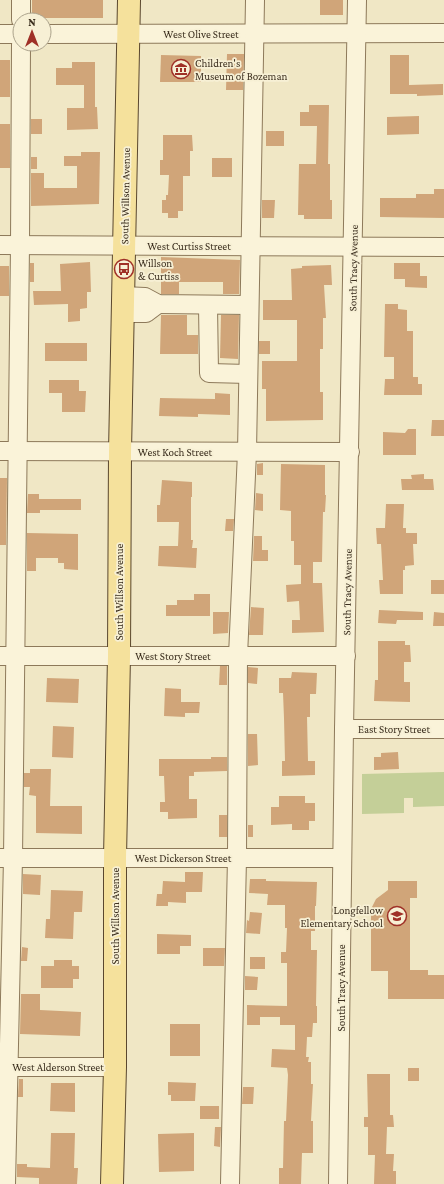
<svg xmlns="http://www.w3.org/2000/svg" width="444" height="1184" font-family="'Crimson Pro',serif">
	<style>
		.green { fill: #c4cf98 }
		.building { fill: #d0a579 }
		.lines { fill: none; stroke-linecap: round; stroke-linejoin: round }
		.minor-casing { stroke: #8d795a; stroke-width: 20 }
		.major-casing { stroke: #5a472e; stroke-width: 24 }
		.minor { stroke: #faf3d9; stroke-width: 18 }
		.major { stroke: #f5e19c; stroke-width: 22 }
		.labels { text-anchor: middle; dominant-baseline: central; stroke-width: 3.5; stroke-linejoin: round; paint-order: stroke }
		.street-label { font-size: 11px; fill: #3c2f1f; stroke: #f7f0d5 }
		.poi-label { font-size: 11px; fill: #3c2f1f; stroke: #f7f0d5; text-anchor: start }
	</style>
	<rect width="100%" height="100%" fill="#f0e7c5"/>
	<path class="green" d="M444 772V806L413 807V798H404V813L362 814V774Z"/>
	<g class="building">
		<rect x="32" y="0" width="71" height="18"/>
		<rect x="320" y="0" width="23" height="15"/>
		<path d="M227 54H244L243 90H226Z"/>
		<path d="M161 55 201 56V82H160Z"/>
		<path d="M390 55H409V85L443 84V95L417 96V94H390Z"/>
		<rect x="0" y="60" width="10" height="37"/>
		<path d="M72 62H95V107H97L98 129 67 130V108H84V85H56V68H72Z"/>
		<path d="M309 105H329L328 164H330V200H332V219H304V215H298L299 164H316L317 126H300V112H309Z"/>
		<path d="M419 116V134L387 135V117Z"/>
		<rect x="31" y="119" width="11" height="15"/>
		<rect x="0" y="124" width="10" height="44"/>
		<rect x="266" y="131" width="18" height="15"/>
		<path d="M163 135H192L193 151H190V176H183V211H178V218H168V213H162V200H166V195H168L169 175H160V160H163Z"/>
		<path d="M81 152H100L99 204 31 206V173H44V188H77V166H64V156H81Z"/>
		<rect x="31" y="157" width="6" height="12"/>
		<rect x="212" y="158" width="20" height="19"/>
		<path d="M434 189H444V218L380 217V198H416V194H434Z"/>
		<path d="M262 200H275L274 218H262Z"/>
		<path d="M161 257 240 260 239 294H223V282H179V294H161Z"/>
		<path d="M90 262 91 292H87V308L80 309V321L68 322V304L34 305 33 291H61L60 264Z"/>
		<rect x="30" y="263" width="4" height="19"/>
		<path d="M394 263H420V276H427V288L405 287V279H394Z"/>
		<path d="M331 265 332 285H324L326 318H323V349H320V392H323V420L266 421V389H262V361H297V320H263V300H292L291 269 302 268V266Z"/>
		<rect x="0" y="266" width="9" height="30"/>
		<path d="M385 304H398V309L407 310V331H413V377H418V384H422V395H384L385 379H394V357H384Z"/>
		<path d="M161 315H187V335H198V354H160Z"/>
		<path d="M221 315H239L238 359 220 358Z"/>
		<rect x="259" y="341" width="11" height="13"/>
		<rect x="45" y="343" width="42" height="18"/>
		<path d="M49 380H79V391H86L85 412H62V393H49Z"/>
		<path d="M215 393 230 394V415L198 414V417L159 416 160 398 215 399Z"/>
		<path d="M432 420H444V436H431Z"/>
		<path d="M408 429H416V455H383V432L405 433Z"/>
		<path d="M263 463V475H257V464Z"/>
		<path d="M281 464 325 465V495H326L325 512H323L322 562H313V583H322L324 632 292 633V620H300L299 601 287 602 286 585 301 584V565H294V541H291V511L280 510Z"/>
		<path d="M424 474V479H433L434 490H402L401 479H412L411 475Z"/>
		<path d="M0 478H7L6 545H0Z"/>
		<path d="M162 480 192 482V497H191V540H193L192 548H197L196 568 158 566 159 546H178L179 522H157V505H160Z"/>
		<path d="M256 493 263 494V511L255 510Z"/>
		<path d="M28 494H39V499H81V510H40V513H27Z"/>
		<path d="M386 504H404L403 528H406V533H417V544H413L414 565 405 566V570H403V594H380L379 580H383L381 544H377L376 528H385Z"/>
		<path d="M226 519H234L233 531H225Z"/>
		<path d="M27 533 78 534V570L64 569V563H58V558H36V571H27Z"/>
		<path d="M254 536H262V550H268V561H253Z"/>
		<rect x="431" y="580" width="13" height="14"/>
		<path d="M194 594H210V616H166V605H177V600H194Z"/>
		<path d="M251 607 264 608 263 635H249Z"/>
		<path d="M379 610 423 612V620H397L396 624 378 623Z"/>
		<path d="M213 612H229L228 633 213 634Z"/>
		<path d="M434 612 444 613V626H433Z"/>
		<path d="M378 641H405V645H410L411 662H404V682H410V702L374 701 375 680H378Z"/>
		<path d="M220 666H227V685H219Z"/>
		<path d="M248 667 258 668 257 684 248 683Z"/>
		<path d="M292 672 317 673 316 694H310V717H307L308 761H315V775L282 776V761H285L284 718 283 693H279V678H291Z"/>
		<path d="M47 678 79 679 78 703 46 702Z"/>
		<path d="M165 688 181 689V702H200L199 713H185V717L164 716Z"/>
		<path d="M53 726 74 727 73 758 52 757Z"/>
		<path d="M248 734H257L258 765 248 766Z"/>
		<path d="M398 752 399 769 374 770V757H381V753Z"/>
		<path d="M211 757H227V771L194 772V776H189V799H197V818L168 819V812H160V802H165L164 776H159V759H211Z"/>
		<path d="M30 769H51L50 806H82V834L36 833V796L29 795 30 787H24V773H30Z"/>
		<path d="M279 796H305V803H315V821H309V830H292V824L271 825V807H279Z"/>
		<rect x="219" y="815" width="8" height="22"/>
		<rect x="248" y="825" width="5" height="12"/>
		<path d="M185 872H203L202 892H186V903L168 902V906H156L157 894H162L163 881 185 882Z"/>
		<path d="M23 874 41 875 40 895 23 894Z"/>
		<path d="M250 879H266V881L317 882 316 906H315V931H311V950H317L316 1006H317V1023H313L312 1037H307L306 1057H309L308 1062H311V1084H313L311 1121H313V1153H302L301 1184H279V1168H283L284 1121H286L288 1075 287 1068 271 1067 272 1049 295 1050V1025H280V1017H260V1025H247V1005L287 1006V963H281V952H286L287 928H285V905H267L268 894 249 893Z"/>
		<path d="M388 881H417V898H410V970H428V975H444V999H388V971H371V909L376 899 388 890Z"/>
		<path d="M51 890 83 891 82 912H74L73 939 45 938 46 919H50Z"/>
		<path d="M250 912 262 913 260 934 246 933 247 920 249 921Z"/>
		<path d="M157 934 191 935V946H180V954H157Z"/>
		<path d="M22 947 28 948 27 961H21Z"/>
		<path d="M203 948H225L224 966H203Z"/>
		<rect x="250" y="957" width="15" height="12"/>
		<path d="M54 960H72V966H79V979H73V988H41V966H54Z"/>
		<path d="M245 976 258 977 257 990H245Z"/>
		<path d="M21 994H40V1010L81 1012 80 1036 20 1034Z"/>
		<rect x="170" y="1024" width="30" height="32"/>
		<rect x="408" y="1068" width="11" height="13"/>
		<path d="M367 1074H390V1115H393L394 1127H387L386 1154H394L393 1171H396V1184H374L375 1155H368V1127H364V1117H368Z"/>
		<path d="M19 1079H23V1097H18Z"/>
		<path d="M168 1082 196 1083 195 1101H171V1095H168Z"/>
		<path d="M51 1083H75V1112L50 1111Z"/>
		<path d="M243 1087H254L253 1104H242Z"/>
		<rect x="200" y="1106" width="19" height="13"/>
		<path d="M215 1127H221L220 1147 214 1146Z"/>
		<path d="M51 1133H75L74 1168H78L77 1184H39V1178L17 1177V1164H27V1167L50 1168Z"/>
		<path d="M194 1133V1171L159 1172 158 1134Z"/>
	</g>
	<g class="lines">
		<g class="minor-casing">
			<g id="minor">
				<path d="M21 20V0"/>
				<path d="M0 34H20"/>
				<path d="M44 34 444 33"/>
				<path d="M0 245 444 247"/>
				<path d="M123 296 145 297 158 304 249 305"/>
				<path d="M208 305 209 373 248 374"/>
				<path d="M123 313H146L158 304"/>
				<path d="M0 451 350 452"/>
				<path d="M0 656H346"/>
				<path d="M344 729H444"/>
				<path d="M1 858H342"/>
				<path d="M0 1067H115"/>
				<path d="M6 1184 13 858 20 245 21 44"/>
				<path d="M230 1184 237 858 238 656 247 452 255 0"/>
				<path d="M338 1184 344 729 357 0"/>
			</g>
		</g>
		<g class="major-casing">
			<path id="major" d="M112 1184 115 1067V858L119 656 120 452 129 0"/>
		</g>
		<use href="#minor" class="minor"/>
		<use href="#major" class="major"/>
	</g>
	<defs>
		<g id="museum-ring" transform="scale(1)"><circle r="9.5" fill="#f7f0d5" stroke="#9f3027" stroke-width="1.5"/><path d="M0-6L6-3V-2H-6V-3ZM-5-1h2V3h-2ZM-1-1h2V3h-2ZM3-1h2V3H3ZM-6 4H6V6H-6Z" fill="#9f3027"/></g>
		<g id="bus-ring" transform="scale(1)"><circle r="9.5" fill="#f7f0d5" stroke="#9f3027" stroke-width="1.5"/><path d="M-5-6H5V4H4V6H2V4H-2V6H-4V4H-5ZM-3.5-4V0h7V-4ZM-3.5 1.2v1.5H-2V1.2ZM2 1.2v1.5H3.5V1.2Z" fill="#9f3027"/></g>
		<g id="school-ring" transform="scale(1)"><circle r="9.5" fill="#f7f0d5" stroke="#9f3027" stroke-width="1.5"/><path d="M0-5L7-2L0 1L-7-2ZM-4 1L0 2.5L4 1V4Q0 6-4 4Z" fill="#9f3027"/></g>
	</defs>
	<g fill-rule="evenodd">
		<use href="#museum-ring" x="181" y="69"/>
		<use href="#bus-ring" x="124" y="269"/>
		<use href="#school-ring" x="397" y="916"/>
	</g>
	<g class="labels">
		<g class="street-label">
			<text x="201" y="34">West Olive Street</text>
			<text transform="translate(125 196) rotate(-89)">South Willson Avenue</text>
			<text x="189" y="246">West Curtiss Street</text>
			<text transform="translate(353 268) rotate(-89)">South Tracy Avenue</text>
			<text x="175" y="452">West Koch Street</text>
			<text transform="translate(119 592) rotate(-90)">South Willson Avenue</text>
			<text transform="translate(347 592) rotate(-89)">South Tracy Avenue</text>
			<text x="173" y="656">West Story Street</text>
			<text x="394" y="729">East Story Street</text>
			<text x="183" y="858">West Dickerson Street</text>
			<text transform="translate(115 916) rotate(-90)">South Willson Avenue</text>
			<text transform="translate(341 988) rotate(-90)">South Tracy Avenue</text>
			<text x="58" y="1067">West Alderson Street</text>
		</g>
		<g class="poi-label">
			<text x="195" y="63">Children's<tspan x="195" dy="13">Museum of Bozeman</tspan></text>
			<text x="138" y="263">Willson<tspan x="138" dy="13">&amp; Curtiss</tspan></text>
			<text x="383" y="910" text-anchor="end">Longfellow<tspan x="383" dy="13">Elementary School</tspan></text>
		</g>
	</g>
	<g transform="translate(32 32)"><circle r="19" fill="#f7f0d5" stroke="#aca38c"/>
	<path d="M0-3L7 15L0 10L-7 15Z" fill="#9f3027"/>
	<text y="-6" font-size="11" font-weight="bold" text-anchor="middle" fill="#3c2f1f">N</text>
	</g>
</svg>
